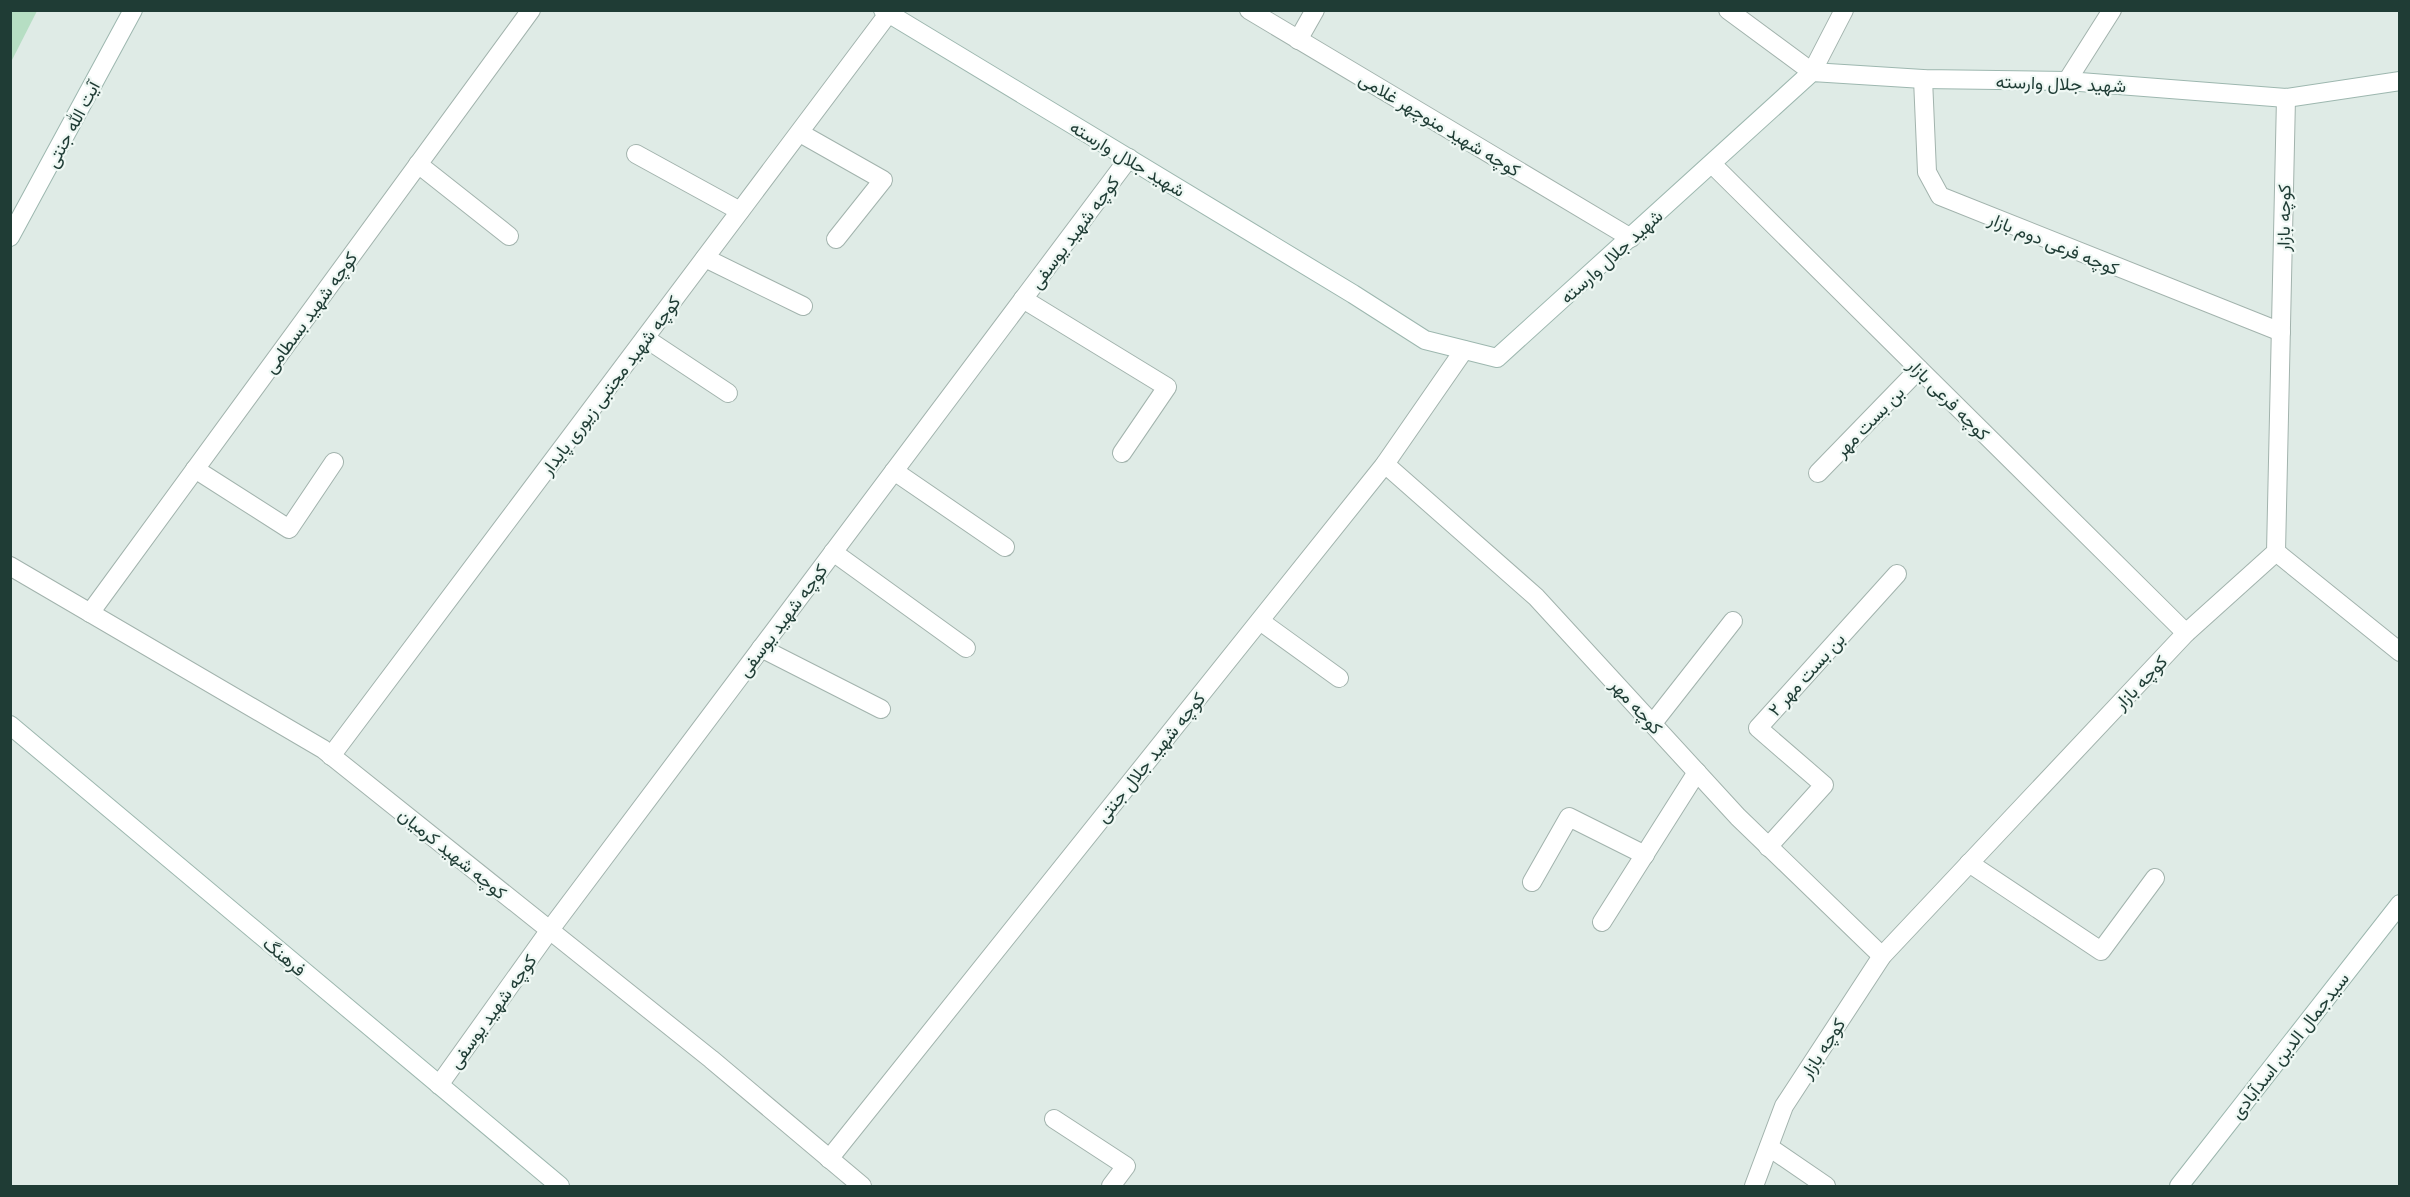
<svg xmlns="http://www.w3.org/2000/svg" width="2410" height="1197" font-family="'Noto Sans',Vazirmatn,sans-serif">
	<style>
		.green { fill: #b6dec3 }
		.lines { fill: none; stroke-linecap: round; stroke-linejoin: round }
		.street-casing { stroke: #a2b3ad; stroke-width: 20 }
		.secondary-casing { stroke: #9db7af; stroke-width: 20 }
		.street { stroke: #fff; stroke-width: 18 }
		.secondary { stroke: #fff; stroke-width: 18 }
		.labels { text-anchor: middle; dominant-baseline: central; stroke-width: 4.5; stroke-linejoin: round; paint-order: stroke }
		.street-label { font-size: 18px; fill: #1f3c35; stroke: #eff8f4 }
	</style>
	<rect width="100%" height="100%" fill="#dfebe6"/>
	<path class="green" d="M11 10 37 11 11 62 10 11Z"/>
	<g class="lines">
		<g class="street-casing">
			<g id="street">
				<path d="M1249 10 1631 238"/>
				<path d="M1728 10 1812 72 1844 10"/>
				<path d="M1298 40 1315 10"/>
				<path d="M1923 79 1927 172 1940 196 2281 332"/>
				<path d="M2067 81 2112 10"/>
				<path d="M800 133 883 180 836 239"/>
				<path d="M636 154 740 211"/>
				<path d="M418 164 509 236"/>
				<path d="M1713 165 2186 633"/>
				<path d="M705 258 803 306"/>
				<path d="M1023 299 1167 387 1122 453"/>
				<path d="M645 338 728 393"/>
				<path d="M1385 464 1536 597 1738 817 1882 956"/>
				<path d="M195 469 289 529 334 462"/>
				<path d="M894 471 1005 547"/>
				<path d="M1818 473 1919 369"/>
				<path d="M833 552 966 648"/>
				<path d="M2276 552 2400 652"/>
				<path d="M10 566 323 749 711 1059 862 1186"/>
				<path d="M90 613 531 10"/>
				<path d="M1260 621 1339 678"/>
				<path d="M761 648 881 709"/>
				<path d="M1653 723 1733 621"/>
				<path d="M331 756 888 14"/>
				<path d="M1768 847 1824 785 1758 728 1897 574"/>
				<path d="M1969 863 2101 951 2155 878"/>
				<path d="M1532 882 1569 817 1645 855"/>
				<path d="M1602 922 1697 772"/>
				<path d="M439 1085 549 931 1129 158"/>
				<path d="M1054 1119 1126 1166 1111 1186"/>
				<path d="M1769 1147 1826 1186"/>
				<path d="M829 1159 1385 464 1464 350"/>
				<path d="M1754 1186 1784 1106 1882 956 2186 633 2276 552 2286 98"/>
			</g>
		</g>
		<g class="secondary-casing">
			<g id="secondary">
				<path d="M883 10 1353 294 1425 340 1497 358 1812 72 1923 79 2067 81 2286 98 2400 81"/>
				<path d="M10 237 133 10"/>
				<path d="M10 725 560 1186"/>
				<path d="M2179 1186 2400 904"/>
			</g>
		</g>
		<use href="#street" class="street"/>
		<use href="#secondary" class="secondary"/>
	</g>
	<g class="labels">
		<g class="street-label">
			<text transform="translate(2061 83) rotate(2)">شهید جلال وارسته</text>
			<text transform="translate(72 124) rotate(-62)">آیت الله جنتی</text>
			<text transform="translate(1440 124) rotate(31)">کوچه شهید منوچهر غلامی</text>
			<text transform="translate(1128 158) rotate(31)">شهید جلال وارسته</text>
			<text transform="translate(2283 218) rotate(-89)">کوچه بازار</text>
			<text transform="translate(1074 232) rotate(-53)">کوچه شهید یوسفی</text>
			<text transform="translate(2054 243) rotate(22)">کوچه فرعی دوم بازار</text>
			<text transform="translate(1611 256) rotate(-42)">شهید جلال وارسته</text>
			<text transform="translate(310 312) rotate(-54)">کوچه شهید بسطامی</text>
			<text transform="translate(610 385) rotate(-53)">کوچه شهید مجتبی زیوری پایدار</text>
			<text transform="translate(1949 399) rotate(45)">کوچه فرعی بازار</text>
			<text transform="translate(1869 421) rotate(-46)">بن بست مهر</text>
			<text transform="translate(782 620) rotate(-53)">کوچه شهید یوسفی</text>
			<text transform="translate(1806 674) rotate(-48)">بن بست مهر ۲</text>
			<text transform="translate(2140 682) rotate(-46)">کوچه بازار</text>
			<text transform="translate(1637 706) rotate(48)">کوچه مهر</text>
			<text transform="translate(1150 757) rotate(-51)">کوچه شهید جلال جنتی</text>
			<text transform="translate(453 853) rotate(39)">کوچه شهید کرمیان</text>
			<text transform="translate(285 956) rotate(40)">فرهنگ</text>
			<text transform="translate(492 1011) rotate(-54)">کوچه شهید یوسفی</text>
			<text transform="translate(2289 1045) rotate(-52)">سیدجمال الدین اسدآبادی</text>
			<text transform="translate(1822 1048) rotate(-57)">کوچه بازار</text>
		</g>
	</g>
	<rect width="2410" height="1197" fill="none" stroke="#1f3c35" stroke-width="24"/>
</svg>
